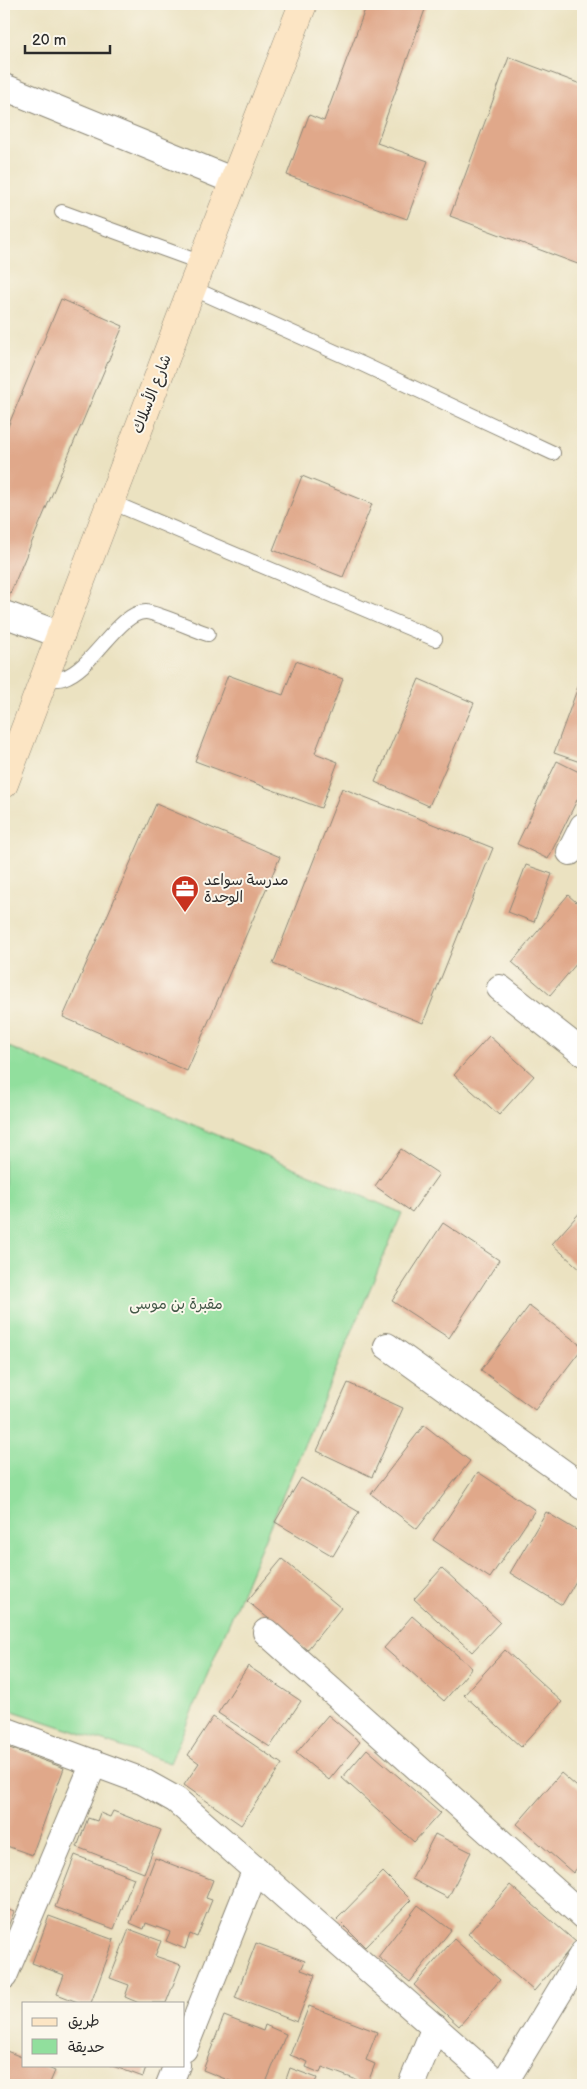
<svg xmlns="http://www.w3.org/2000/svg" width="587" height="2089" font-family="'Balsamiq Sans','Playpen Sans Arabic',sans-serif">
	<style>
		.green { fill: #91df9d; stroke: #5e8564 }
		.building { fill: #e0a88a }
		.lines { fill: none; stroke-linecap: round; stroke-linejoin: round }
		.lane-casing { stroke: #8b8676; stroke-width: 16 }
		.street-casing { stroke: #8b8676; stroke-width: 28 }
		.secondary-casing { stroke: #8b8676; stroke-width: 29 }
		.lane { stroke: #fff; stroke-width: 14 }
		.street { stroke: #fff; stroke-width: 26 }
		.secondary { stroke: #fce5c4; stroke-width: 28 }
		.labels { text-anchor: middle; dominant-baseline: central; stroke-width: 4; stroke-linejoin: round; paint-order: stroke }
		.street-label { font-size: 15px; fill: #2b2b2b; stroke: #fbf7ec }
		.poi-label { font-size: 15px; fill: #2b2b2b; stroke: #fbf7ec; text-anchor: start }
		.park-label { font-size: 15px; fill: #445848; stroke: #fbf7ec }
	</style>
	<rect width="100%" height="100%" fill="#fbf7ec"/>
	<filter id="ink" filterUnits="userSpaceOnUse"><feTurbulence type="fractalNoise" baseFrequency=".02" numOctaves="2"/><feDisplacementMap in="SourceGraphic" scale="10" xChannelSelector="R" yChannelSelector="G"/><feConvolveMatrix kernelMatrix="1 2 1 2 8 2 1 2 1" color-interpolation-filters="sRGB"/></filter>
	<filter id="wash" filterUnits="userSpaceOnUse"><feTurbulence type="fractalNoise" baseFrequency=".0096" numOctaves="4" result="noise"/><feDisplacementMap in="SourceGraphic" scale="20" xChannelSelector="R" yChannelSelector="G"/><feGaussianBlur stdDeviation="1.12" result="paint"/><feColorMatrix in="noise" values="0 0 0 0 0 0 0 0 0 0 0 0 0 0 0 0 0 1.4 0 .05"/><feComposite in="paint" operator="in"/></filter>
	<g filter="url(#wash)">
		<rect width="100%" height="100%" fill="#ebe2c1"/>
		<path class="green" d="M4 1045 402 1213 170 1763 4 1708Z"/>
		<g id="blocks">
			<g class="building">
				<path d="M367 4H427L377 143 428 161 407 219 287 175 309 115 324 121Z"/>
				<path d="M509 57 583 85V266L450 216Z"/>
				<path d="M61 299 123 326 7 601 4 600V436Z"/>
				<path d="M302 476 372 504 343 577 273 550Z"/>
				<path d="M296 661 343 679 315 753 338 762 321 808 195 761 228 675 283 695Z"/>
				<path d="M583 673V763L554 753Z"/>
				<path d="M419 679 474 703 429 806 375 782Z"/>
				<path d="M557 761 583 774V788L548 859 517 844Z"/>
				<path d="M342 788 493 848 423 1023 273 964Z"/>
				<path d="M156 804 280 857 187 1071 63 1017Z"/>
				<path d="M526 865 552 874 534 922 508 912Z"/>
				<path d="M568 895 583 908V956L550 995 512 962Z"/>
				<path d="M489 1036 534 1076 499 1115 454 1075Z"/>
				<path d="M401 1149 439 1174 412 1212 375 1186Z"/>
				<path d="M583 1209V1272L552 1244Z"/>
				<path d="M443 1223 499 1260 449 1338 392 1301Z"/>
				<path d="M529 1306 583 1347 535 1410 481 1370Z"/>
				<path d="M348 1383 403 1408 372 1477 317 1451Z"/>
				<path d="M424 1425 470 1461 417 1529 371 1494Z"/>
				<path d="M478 1472 535 1510 490 1578 433 1540Z"/>
				<path d="M301 1478 359 1512 333 1556 275 1522Z"/>
				<path d="M546 1512 583 1534V1569L562 1605 510 1573Z"/>
				<path d="M282 1559 341 1608 307 1650 247 1601Z"/>
				<path d="M442 1568 500 1622 472 1652 414 1599Z"/>
				<path d="M412 1616 472 1668 444 1701 384 1648Z"/>
				<path d="M505 1650 562 1702 521 1747 464 1695Z"/>
				<path d="M248 1666 301 1701 270 1747 218 1713Z"/>
				<path d="M328 1715 360 1742 329 1780 296 1753Z"/>
				<path d="M213 1717 282 1764 241 1825 184 1785 199 1763 188 1755Z"/>
				<path d="M4 1746 64 1768 32 1855 4 1845Z"/>
				<path d="M367 1749 440 1813 414 1842 342 1778Z"/>
				<path d="M561 1773 583 1792V1820L579 1824 583 1827V1861L573 1873 517 1824Z"/>
				<path d="M113 1811 161 1830 144 1873 77 1847 88 1818 97 1821 100 1813 110 1817Z"/>
				<path d="M435 1834 471 1852 448 1898 412 1879Z"/>
				<path d="M75 1855 134 1878 114 1929 55 1907Z"/>
				<path d="M155 1858 213 1880 206 1898 212 1900 197 1937 190 1934 185 1949 166 1941 170 1932 146 1923 144 1929 130 1923Z"/>
				<path d="M383 1872 411 1900 365 1947 337 1919Z"/>
				<path d="M510 1885 576 1942 534 1991 468 1934Z"/>
				<path d="M418 1905 451 1930 410 1982 378 1957Z"/>
				<path d="M4 1908 14 1912 4 1936Z"/>
				<path d="M49 1916 114 1940 91 2003H80L57 1994 64 1975 32 1963Z"/>
				<path d="M129 1929 161 1941 155 1956 181 1965 166 2003H139L125 1997 129 1985 110 1978Z"/>
				<path d="M454 1939 500 1980 459 2026 414 1985Z"/>
				<path d="M256 1943 305 1961 301 1970 315 1975 297 2022 235 1998Z"/>
				<path d="M309 2006 377 2032 366 2060 375 2064 367 2085H355L357 2080 322 2067 320 2073 306 2067 308 2062 290 2055Z"/>
				<path d="M224 2016 263 2031 265 2025 286 2034 265 2085H240L203 2070Z"/>
				<path d="M4 2050 24 2058V2065H41L55 2071 49 2085H4Z"/>
				<path d="M110 2065H147L143 2077Z"/>
				<path d="M290 2068 317 2078 314 2085H284Z"/>
			</g>
		</g>
	</g>
	<g filter="url(#ink)">
		<use href="#blocks" fill-opacity="0" stroke="#8b8676" stroke-width="1"/>
		<g class="lines">
			<g class="lane-casing">
				<g id="lane">
					<path d="M62 212 202 263"/>
					<path d="M192 288 362 364 553 453"/>
					<path d="M111 502 435 639"/>
					<path d="M44 680C50 679 57 680 63 678 93 669 119 611 146 612 158 613 195 630 208 634"/>
				</g>
			</g>
			<g class="street-casing">
				<g id="street">
					<path d="M4 87 234 181"/>
					<path d="M4 614 61 635"/>
					<path d="M570 852 583 826"/>
					<path d="M500 988 583 1053"/>
					<path d="M387 1346 583 1487"/>
					<path d="M266 1632 583 1916"/>
					<path d="M4 1730 142 1781 176 1800 500 2085"/>
					<path d="M4 1976 94 1763"/>
					<path d="M184 2049 256 1869"/>
					<path d="M169 2085 177 2065"/>
					<path d="M411 2085 435 2027"/>
					<path d="M503 2085 583 1953"/>
				</g>
			</g>
			<g class="secondary-casing">
				<path id="secondary" d="M4 784 192 288 303 4"/>
			</g>
			<use href="#lane" class="lane"/>
			<use href="#street" class="street"/>
			<use href="#secondary" class="secondary"/>
		</g>
	</g>
	<defs>
		<g id="office-pin" transform="scale(1.4375)"><path d="M0 17L-7.5 6A9.5 9.5 0 1 1 7.5 6Z" fill="#c8321e" stroke="#fbf7ec"/><path d="M-6-3h4V-5.5h4V-3h4V5H-6ZM-1-4.5V-3h2v-1.5ZM-6 0V1H6V0Z" fill="#fff"/></g>
	</defs>
	<g fill-rule="evenodd">
		<use href="#office-pin" x="185" y="889"/>
	</g>
	<g class="labels">
		<g class="street-label">
			<text transform="translate(152 394) rotate(-69)">شارع الأسلاك</text>
		</g>
		<g class="poi-label">
			<text x="204" y="880">مدرسة سواعد<tspan x="204" dy="17">الوحدة</tspan></text>
		</g>
		<g class="park-label">
			<text x="176" y="1304">مقبرة بن موسى</text>
		</g>
	</g>
	<rect width="587" height="2089" fill="none" stroke="#fbf7ec" stroke-width="20"/>
	<rect x="22" y="2002" width="162" height="65" fill="#fbf7ec" stroke="#a8a59f"/>
	<rect x="32" y="2018" width="25" height="8" fill="#fce5c4" stroke="#a8a59f"/>
	<text x="68" y="2026" font-size="15" fill="#2b2b2b">طريق</text>
	<rect x="32" y="2039" width="25" height="15" fill="#91df9d" stroke="#a8a59f"/>
	<text x="68" y="2052" font-size="15" fill="#2b2b2b">حديقة</text>
	<path d="M25 45v8h85v-8" fill="none" stroke="#2b2b2b" stroke-width="2.5"/>
	<text x="32" y="45" font-size="15" fill="#2b2b2b" stroke="#fbf7ec" stroke-width="4" paint-order="stroke">20 m</text>
</svg>
